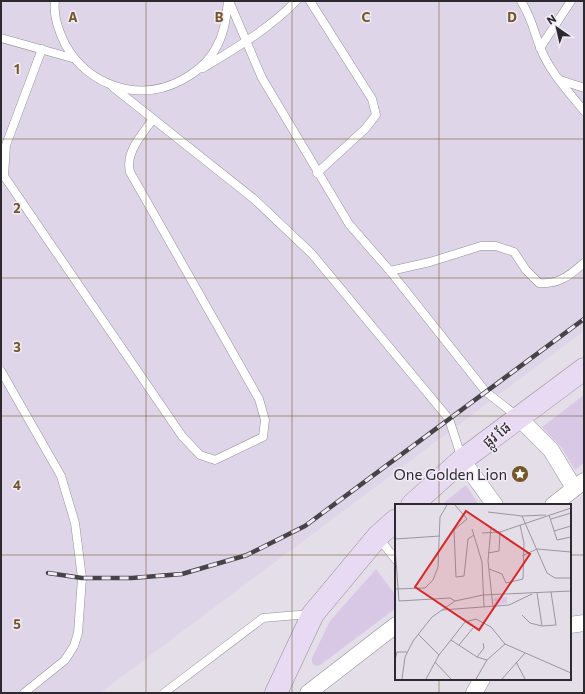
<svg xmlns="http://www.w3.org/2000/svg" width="585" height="694" font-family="Commissioner,'Noto Sans Khmer',sans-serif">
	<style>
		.built { fill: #dfd5e8 }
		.green { fill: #d8c8e6 }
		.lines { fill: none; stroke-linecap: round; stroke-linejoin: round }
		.lane-casing { stroke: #948f99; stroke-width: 9 }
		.street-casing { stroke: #948f99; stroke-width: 17 }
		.secondary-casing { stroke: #948f99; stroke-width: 23 }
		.lane { stroke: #fff; stroke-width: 8 }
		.street { stroke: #fff; stroke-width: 16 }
		.secondary { stroke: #e8daf2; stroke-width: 22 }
		.rail-casing { stroke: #464449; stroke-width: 4.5 }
		.rail { stroke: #f1ebf7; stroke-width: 3; stroke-dasharray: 9; stroke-linecap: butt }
		.grid { fill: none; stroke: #735629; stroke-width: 1; stroke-opacity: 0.55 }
		.labels { text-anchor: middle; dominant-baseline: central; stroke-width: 3; stroke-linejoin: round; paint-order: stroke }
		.street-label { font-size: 15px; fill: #2c2a2e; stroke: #f1ebf7 }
		.poi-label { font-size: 15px; fill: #2c2a2e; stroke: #f1ebf7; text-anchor: end }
		.inset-road { fill: none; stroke: #9a969e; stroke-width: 1 }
		.view { fill: #d62828; fill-opacity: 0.15; stroke: #d62828; stroke-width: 2 }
		.inset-edge { fill: none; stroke: #2c2a2e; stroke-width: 2 }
		.grid-label { font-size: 13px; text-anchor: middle; font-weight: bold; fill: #735629; stroke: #f1ebf7; stroke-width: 3; stroke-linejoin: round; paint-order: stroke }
	</style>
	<rect width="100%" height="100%" fill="#e4dee9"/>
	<path class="built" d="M1 1H584V331L100 693H1Z"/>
	<g class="green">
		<path d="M584 395V463L575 470 562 448 542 427Z"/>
		<path d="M466 485 479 505H441Z"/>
		<path d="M376 569 396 596V608L320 665 315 666 312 663V658L330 621Z"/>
	</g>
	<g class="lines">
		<g class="lane-casing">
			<g id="lane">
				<path d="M55 1C53 16 59 32 65 44 88 86 139 103 182 80 193 74 206 64 213 53 224 36 226 20 228 1"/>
				<path d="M229 1 262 78 349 224 390 271 486 392 517 416"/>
				<path d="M310 1 372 99 376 115 365 129 317 173"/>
				<path d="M521 1C532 19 533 29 540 47 549 71 568 91 584 111"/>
				<path d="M1 38 72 58"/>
				<path d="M540 48 571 1"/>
				<path d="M42 49 6 145 4 176 182 436 200 455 215 460 263 437 265 420 259 399 130 172C125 152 142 135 153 119"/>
				<path d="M203 68C236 48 269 29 296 1"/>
				<path d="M560 80 584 88"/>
				<path d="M113 87 254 199 312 254 449 419 462 459"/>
				<path d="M390 271 430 262 481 246H496L514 252 526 270 539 283C559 285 570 275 584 263"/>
				<path d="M1 371 61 476 75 523 82 578 78 633 74 646 65 660 24 693"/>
				<path d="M378 537 396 560"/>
				<path d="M164 693 263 618 310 614"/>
			</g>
		</g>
		<g class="street-casing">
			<g id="street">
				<path d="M518 417 551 450 574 488"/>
				<path d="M462 460 495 505"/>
				<path d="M553 505 584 481"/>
				<path d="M570 625 584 623"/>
				<path d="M308 693 396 625"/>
				<path d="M474 693 482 679"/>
			</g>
		</g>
		<g class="secondary-casing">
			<g id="secondary">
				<path d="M412 505 462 460 584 369"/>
				<path d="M276 693 313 614 378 536 396 520"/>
			</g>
		</g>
		<use href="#lane" class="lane"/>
		<use href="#street" class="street"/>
		<use href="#secondary" class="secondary"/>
		<g class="rail-casing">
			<path id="rail" d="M48 573 82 578H132L182 574 247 555 305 526 584 319"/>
		</g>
		<use href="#rail" class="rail"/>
	</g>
	<path class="grid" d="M146 1V693M292 1V693M439 1V505M1 139H584M1 278H584M1 416H584M1 555H396M570 555H584M439 679V693"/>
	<defs>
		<g id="sight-disc" transform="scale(0.9)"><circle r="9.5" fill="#735629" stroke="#f1ebf7"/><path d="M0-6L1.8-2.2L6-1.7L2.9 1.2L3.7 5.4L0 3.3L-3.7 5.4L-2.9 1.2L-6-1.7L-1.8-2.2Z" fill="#fff"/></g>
	</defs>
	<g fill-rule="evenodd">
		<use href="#sight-disc" x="520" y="474"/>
	</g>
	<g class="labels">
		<g class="street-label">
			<text transform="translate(496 434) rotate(-38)">ផ្លូវ ផែ</text>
		</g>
		<g class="poi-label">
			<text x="507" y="474">One Golden Lion</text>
		</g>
	</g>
	<g transform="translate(395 504)">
		<rect width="176" height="176" fill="#e4dee9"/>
		<path d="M112 93V99L100 101 99 94Z" fill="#d8c8e6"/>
		<path class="inset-road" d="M60 1 72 15M93 8 127 12 151 11M154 11 162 36 176 33M127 12 152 69 160 74H176M72 15 59 26 61 73 69 72 73 35 79 31M156 15 176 9M96 24 93 57 98 103M77 25 87 58 89 103M159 27 176 22M87 29 105 28 176 4M0 35 45 32M0 43 4 97 55 94 60 97M93 49 104 47 105 28M127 52 142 45 176 48M94 65 107 70 111 79 128 75 129 39 125 21M0 85 30 84 38 76 43 63 45 13 52 1M47 106 114 101 137 90M127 111 135 119 147 122 142 89M147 122 161 121 156 88M23 130 44 151M56 136 82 153 92 156 110 140M64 141 78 124M82 153 89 144 88 139M0 156 2 148H12M40 158 56 175M121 158 130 175M7 175 10 153 18 137 37 113 60 97 88 91 176 87M31 175 44 151 70 118 81 115 96 123 110 140 176 169M81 175 92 156M107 175 130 149"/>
		<path class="view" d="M71 7 135 50 84 126 20 83Z"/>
		<rect width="176" height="176" class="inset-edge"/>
	</g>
	<g class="grid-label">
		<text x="73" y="22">A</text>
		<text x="219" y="22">B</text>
		<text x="366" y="22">C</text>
		<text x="512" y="22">D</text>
		<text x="17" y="74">1</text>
		<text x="17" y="213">2</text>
		<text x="17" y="352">3</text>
		<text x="17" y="490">4</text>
		<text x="17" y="629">5</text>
	</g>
	<rect width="585" height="694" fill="none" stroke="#2c2a2e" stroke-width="4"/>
	<g transform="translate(557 28) rotate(326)" stroke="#f1ebf7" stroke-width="3" paint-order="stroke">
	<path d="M0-3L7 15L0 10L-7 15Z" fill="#2c2a2e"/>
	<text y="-6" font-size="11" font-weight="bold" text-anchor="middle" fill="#2c2a2e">N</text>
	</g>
</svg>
